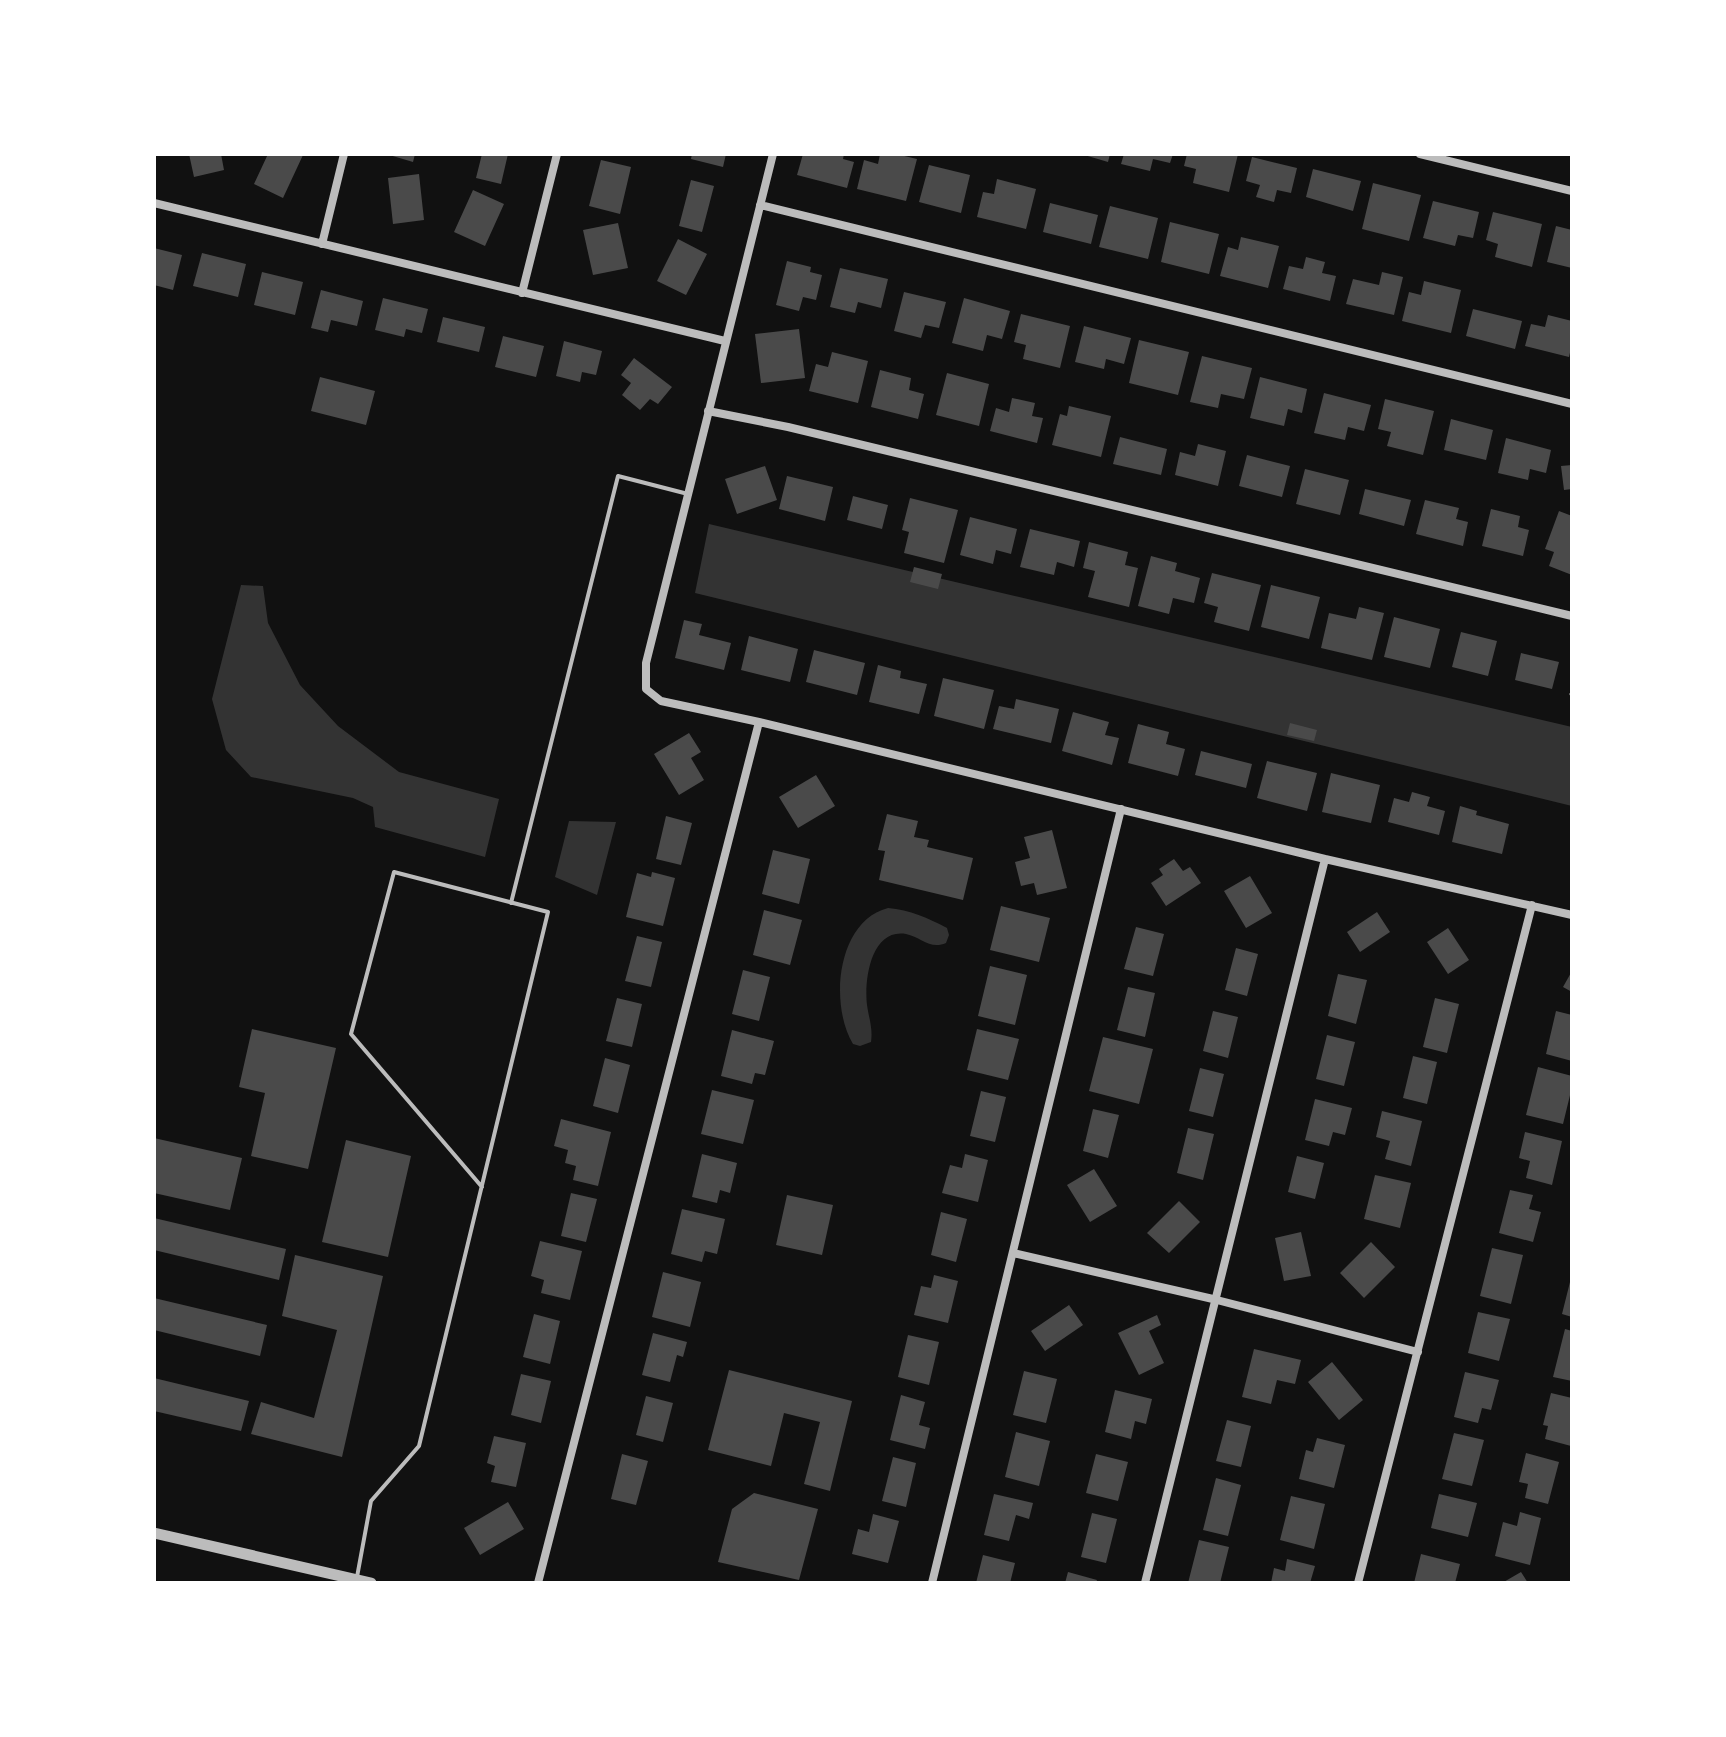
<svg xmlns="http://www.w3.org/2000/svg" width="1726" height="1737" font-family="Overpass,sans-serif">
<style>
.water{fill:#333}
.building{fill:#4a4a4a}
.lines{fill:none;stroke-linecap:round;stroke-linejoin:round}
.path{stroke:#f5f5f5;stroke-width:3}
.service{stroke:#bcbcbc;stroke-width:4}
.minor{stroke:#bcbcbc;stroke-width:8}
.tertiary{stroke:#bcbcbc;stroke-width:11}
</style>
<rect width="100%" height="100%" fill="#111"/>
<!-- water -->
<path class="water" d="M709 524 1572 727V806L695 593Z
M241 585 263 586 268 623 300 685 338 726 399 772 499 799 485 857 375 827 373 807 353 798 251 777 226 750 212 699Z
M569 821 616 822 597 895 555 877Z
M888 908C910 910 928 918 947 928L949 935 946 943C930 950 921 937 906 934 871 928 864 980 867 1005 869 1019 873 1028 871 1042L860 1046 853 1044C829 1004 837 921 888 908Z"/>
<!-- building -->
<path class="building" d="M189 154H221L224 170 194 177Z
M268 154 303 155 283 198 254 184Z
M386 154H415L413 162Z
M482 154H508L501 184 476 178Z
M692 154H726L723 167 691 159Z
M803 154H844L843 159 854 162 847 188 797 175Z
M880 154H896L917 159 906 201 857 189 864 160 878 164Z
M1081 154H1110L1108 162Z
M1124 154H1173L1170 163 1153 159 1150 171 1121 164Z
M1187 154H1238L1229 192 1193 183 1196 169 1184 166Z
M1252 157 1297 168 1291 193 1277 190 1274 202 1256 197 1260 185 1246 181Z
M601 160 631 167 620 214 589 206Z
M929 165 970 175 961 213 919 202Z
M1313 169 1361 181 1353 211 1306 197Z
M419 174 424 220 393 224 388 178Z
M997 179 1036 189 1026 229 977 217 983 192 994 194Z
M691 180 714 186 702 232 679 226Z
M1373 183 1421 195 1409 241 1362 229Z
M473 190 504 204 485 246 454 232Z
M1433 201 1479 212 1473 238 1458 235 1455 246 1423 238Z
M1050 203 1098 215 1091 244 1043 232Z
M1110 206 1158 218 1148 259 1099 247Z
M1493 212 1542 224 1532 267 1495 257 1498 244 1486 240Z
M1170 222 1219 234 1209 274 1161 262Z
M618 223 628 268 593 275 583 230Z
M1556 226 1572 230V268L1547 262Z
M1241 237 1279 246 1268 288 1220 276 1228 247 1238 250Z
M678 239 707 254 686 295 657 281Z
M154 248 182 255 173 290 154 285Z
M202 253 246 264 238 297 193 286Z
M1306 257 1325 262 1322 273 1336 276 1330 301 1283 289 1289 266 1303 269Z
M787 261 811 267 810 272 822 275 816 300 803 297 799 311 776 305Z
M840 268 888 279 881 308 858 302 855 313 830 307Z
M262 272 303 282 295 315 254 305Z
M1382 272 1403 277 1394 315 1346 304 1353 279 1379 285Z
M1424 281 1461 290 1451 333 1402 321 1409 292 1421 295Z
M321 290 363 301 357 326 331 320 328 332 311 328Z
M904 292 946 302 939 328 925 325 921 338 894 331Z
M383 298 428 309 422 333 406 329 404 337 375 330Z
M964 298 1010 311 1002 339 987 335 983 351 952 343Z
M1473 309 1522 321 1515 349 1466 336Z
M1021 314 1070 326 1060 368 1023 359 1026 345 1014 342Z
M1548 315 1572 321V344L1569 357 1525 346 1531 324 1545 327Z
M443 317 485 327 479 352 437 342Z
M1084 326 1131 338 1124 364 1106 359 1104 369 1075 362Z
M799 329 805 378 761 383 755 334Z
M503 336 544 346 536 377 495 367Z
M1139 340 1189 352 1178 395 1129 383Z
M564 341 602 351 596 375 582 372 580 382 556 376Z
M832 352 868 361 858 403 809 391 816 364 828 367Z
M1202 356 1252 368 1244 399 1221 394 1218 408 1190 402Z
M634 358 672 387 658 404 650 399 640 410 622 395 631 383 621 375Z
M880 370 911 378 909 390 924 394 918 419 871 407Z
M947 373 989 384 979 426 936 415Z
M320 377 375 391 366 425 311 411Z
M1260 377 1307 389 1302 413 1288 409 1284 426 1250 418Z
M1324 393 1371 405 1364 431 1348 427 1345 440 1314 433Z
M1012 398 1035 403 1032 416 1043 418 1037 443 990 431 996 408 1009 412Z
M1385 399 1434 411 1423 455 1387 446 1391 432 1378 429Z
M1069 406 1111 416 1101 457 1052 445 1060 414 1067 416Z
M1451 419 1493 430 1486 460 1444 450Z
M1120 437 1167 449 1161 475 1113 464Z
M1506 438 1551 450 1546 473 1530 469 1528 480 1498 473Z
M1198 444 1226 451 1218 486 1175 475 1180 452 1195 456Z
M1247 455 1290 466 1282 497 1239 486Z
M1572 465V489L1564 490 1561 466Z
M765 466 777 500 737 514 725 479Z
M1305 469 1349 480 1340 515 1296 504Z
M787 476 833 487 825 521 779 509Z
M1365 489 1411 500 1404 526 1359 514Z
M853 496 888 505 882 529 847 520Z
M910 498 958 510 944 563 904 553 909 532 902 530Z
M1425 500 1459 508 1456 519 1468 522 1463 546 1416 534Z
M1491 509 1520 516 1518 527 1529 530 1523 556 1482 546Z
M1559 511 1572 516V575L1549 566 1554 552 1545 549Z
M970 517 1017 529 1011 554 996 550 993 564 960 555Z
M1030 529 1080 541 1074 567 1057 562 1054 575 1020 567Z
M1089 542 1128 552 1125 565 1138 568 1129 607 1088 597 1095 571 1083 568Z
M1151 556 1177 563 1175 571 1200 578 1194 603 1173 598 1169 614 1138 606Z
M914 567 942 574 938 589 910 582Z
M1212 573 1261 585 1249 631 1214 622 1218 607 1204 603Z
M1271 585 1320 597 1309 639 1261 627Z
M1359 607 1384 613 1372 660 1321 648 1329 613 1356 619Z
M1394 617 1440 629 1430 668 1384 657Z
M684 620 702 624 699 635 731 643 724 670 675 658Z
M1461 632 1497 641 1488 676 1452 667Z
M749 636 798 649 790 682 741 670Z
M814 650 865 663 857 695 806 682Z
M1521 653 1559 662 1552 689 1515 680Z
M878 665 901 671 900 678 927 684 919 714 869 702Z
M943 678 994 690 984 729 934 716Z
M1016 699 1059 709 1051 743 993 729 999 706 1014 709Z
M1073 712 1109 722 1105 735 1119 738 1112 765 1062 751Z
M1290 723 1317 730 1314 741 1287 735Z
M1138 724 1169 732 1166 744 1185 749 1178 776 1128 763Z
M689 733 701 752 691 758 704 780 679 795 654 754Z
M1201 751 1252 764 1246 788 1195 775Z
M1267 761 1317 773 1307 811 1257 798Z
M1331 773 1380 785 1371 823 1322 812Z
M816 775 835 806 798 828 779 797Z
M1412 792 1430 797 1427 806 1445 811 1439 835 1388 822 1394 798 1409 802Z
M1460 806 1477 811 1476 815 1509 824 1502 854 1452 842Z
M887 814 918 821 914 837 929 840 927 847 973 858 963 900 879 880 885 851 878 850Z
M666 816 692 823 681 865 656 859Z
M1052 830 1067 888 1037 895 1034 883 1021 886 1015 862 1030 858 1024 837Z
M773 850 810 859 799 904 762 894Z
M1174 859 1183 871 1190 867 1201 883 1166 906 1151 883 1163 875 1159 869Z
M652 872 675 878 663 926 626 917 637 873 651 877Z
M1250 876 1272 913 1246 928 1224 891Z
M1001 906 1050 918 1039 962 990 950Z
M764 910 802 920 790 965 753 955Z
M1377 912 1390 932 1360 952 1347 932Z
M1136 927 1164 934 1153 976 1124 969Z
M1448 928 1469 960 1448 974 1427 942Z
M637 936 662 942 651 987 625 981Z
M1236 948 1258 954 1247 996 1225 990Z
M990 966 1027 975 1015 1025 978 1016Z
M743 970 770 977 759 1021 732 1014Z
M1572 971V992L1563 987Z
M1338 974 1367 980 1356 1024 1328 1016Z
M1128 987 1155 993 1145 1037 1117 1030Z
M617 998 642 1004 632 1047 606 1041Z
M1435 998 1459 1004 1447 1053 1423 1047Z
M1213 1011 1238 1017 1228 1058 1203 1051Z
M1556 1011 1572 1015V1061L1546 1054Z
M252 1029 336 1048 308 1169 251 1156 265 1093 239 1087Z
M977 1029 1019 1039 1008 1080 967 1070Z
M732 1030 774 1041 765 1075 755 1073 752 1084 721 1076Z
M1327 1035 1355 1042 1344 1086 1316 1079Z
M1103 1037 1153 1049 1139 1104 1089 1091Z
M1413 1056 1437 1062 1427 1104 1403 1098Z
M605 1058 630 1065 618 1113 593 1106Z
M1538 1067 1572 1076V1087L1563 1124 1526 1115Z
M1200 1068 1224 1074 1213 1117 1189 1111Z
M712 1090 754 1100 743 1144 701 1134Z
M981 1091 1006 1097 995 1142 970 1136Z
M1315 1099 1352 1108 1345 1135 1333 1132 1329 1146 1305 1140Z
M1093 1109 1119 1115 1108 1158 1083 1151Z
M1382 1111 1422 1121 1411 1166 1385 1159 1390 1141 1376 1137Z
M561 1119 611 1132 598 1186 573 1180 576 1166 565 1163 568 1150 554 1146Z
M1188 1128 1214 1134 1203 1180 1177 1173Z
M1525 1132 1562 1141 1552 1185 1526 1178 1530 1161 1519 1158Z
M154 1138 242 1158 230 1210 154 1193Z
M346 1140 411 1156 388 1257 322 1242Z
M702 1154 737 1163 730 1193 720 1190 717 1203 692 1197Z
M965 1154 988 1160 978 1202 942 1193 950 1165 962 1168Z
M1297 1156 1324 1163 1315 1199 1288 1192Z
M1094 1169 1117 1206 1090 1222 1067 1185Z
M1375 1175 1411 1183 1400 1228 1364 1219Z
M1510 1190 1533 1195 1529 1209 1541 1212 1533 1242 1499 1233Z
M571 1193 597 1199 586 1242 561 1236Z
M787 1195 833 1205 822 1255 776 1245Z
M1179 1201 1200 1222 1169 1253 1147 1233Z
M682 1209 725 1219 717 1254 705 1251 702 1262 671 1254Z
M941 1212 967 1219 956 1262 931 1255Z
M154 1218 286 1249 279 1280 154 1250Z
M1301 1232 1311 1276 1284 1281 1275 1238Z
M540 1241 582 1251 570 1300 541 1293 544 1280 531 1276Z
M1371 1242 1395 1267 1364 1298 1340 1273Z
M1492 1248 1523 1255 1511 1304 1480 1296Z
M295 1255 383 1276 342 1457 251 1434 261 1402 314 1418 337 1330 282 1316Z
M663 1272 701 1282 690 1327 652 1317Z
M934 1275 958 1281 948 1323 914 1315 921 1286 931 1288Z
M1571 1278H1572V1317L1562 1314Z
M154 1298 267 1325 260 1356 154 1330Z
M1069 1305 1083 1325 1045 1351 1031 1331Z
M1478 1312 1510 1319 1499 1361 1468 1353Z
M534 1314 560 1321 550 1364 523 1357Z
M1157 1315 1161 1325 1149 1331 1164 1363 1139 1375 1118 1333Z
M1565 1329 1572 1331V1381L1553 1377Z
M653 1333 687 1342 683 1357 677 1355 670 1382 642 1375Z
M908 1335 939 1342 929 1385 898 1377Z
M1254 1349 1301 1360 1295 1384 1277 1380 1271 1404 1242 1397Z
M1332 1362 1363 1400 1339 1420 1308 1382Z
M729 1370 852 1401 830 1491 804 1484 820 1422 784 1413 771 1466 708 1450Z
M1024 1371 1057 1379 1046 1423 1013 1415Z
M1465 1372 1499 1380 1491 1410 1482 1408 1478 1423 1454 1417Z
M521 1374 551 1381 541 1423 511 1415Z
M154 1378 249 1401 241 1431 154 1411Z
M1115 1390 1152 1399 1146 1424 1135 1421 1131 1439 1105 1432Z
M1551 1393 1572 1398 1571 1446 1545 1439 1548 1426 1543 1425Z
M901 1395 925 1402 919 1425 930 1428 925 1449 890 1440Z
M646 1396 673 1403 663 1442 636 1435Z
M1227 1420 1251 1426 1241 1467 1216 1461Z
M1016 1432 1050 1441 1039 1486 1005 1477Z
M1454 1433 1484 1440 1472 1486 1442 1479Z
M494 1436 526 1443 516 1487 491 1482 495 1466 487 1463Z
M1317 1438 1345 1445 1334 1488 1299 1479 1306 1450 1313 1452Z
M1526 1453 1559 1462 1548 1504 1525 1498 1528 1484 1519 1482Z
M622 1454 648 1461 636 1505 611 1499Z
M1096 1454 1128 1462 1118 1501 1086 1493Z
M893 1457 916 1463 906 1507 882 1501Z
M1216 1478 1241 1485 1228 1536 1203 1530Z
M754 1493 818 1509 799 1580 718 1562 732 1509Z
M994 1494 1033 1503 1029 1519 1016 1515 1009 1541 984 1535Z
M1439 1494 1477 1503 1468 1537 1431 1528Z
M1291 1496 1325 1504 1314 1549 1280 1540Z
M508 1502 524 1529 480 1555 464 1528Z
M1520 1512 1541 1518 1530 1565 1495 1556 1503 1522 1517 1526Z
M1092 1513 1117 1519 1106 1563 1081 1557Z
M873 1514 899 1521 888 1563 852 1554 858 1529 869 1532Z
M1199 1540 1229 1547 1220 1583H1188Z
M1421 1554 1460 1564 1455 1583H1414Z
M983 1555 1015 1563 1010 1583H976Z
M1287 1559 1315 1566 1310 1583H1271L1274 1568 1285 1571Z
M1068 1572 1097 1580 1096 1583H1065Z
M1521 1572 1528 1583H1502Z"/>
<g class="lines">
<!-- path -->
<path class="path" d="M1571 694H1572"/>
<!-- service -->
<path class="service" d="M511 903 618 476 688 494
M357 1577 371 1501 419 1446 548 912 394 872 351 1034 482 1187"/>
<!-- minor -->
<path class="minor" d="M773 154 646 663V689L661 701 759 722 1325 859 1572 915
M1420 154 1572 191
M154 203 725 341
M760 205 1572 404
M322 244 344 154
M522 293 557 154
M708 411 788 427 1572 616
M1013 1253 1213 1299 1418 1352
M538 1583 759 722
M932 1583 1121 809
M1145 1583 1325 859
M1358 1583 1532 905"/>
<!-- tertiary -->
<path class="tertiary" d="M154 1533 371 1583"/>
</g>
<!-- border -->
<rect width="1726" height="1737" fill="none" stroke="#ffffff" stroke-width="312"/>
</svg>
